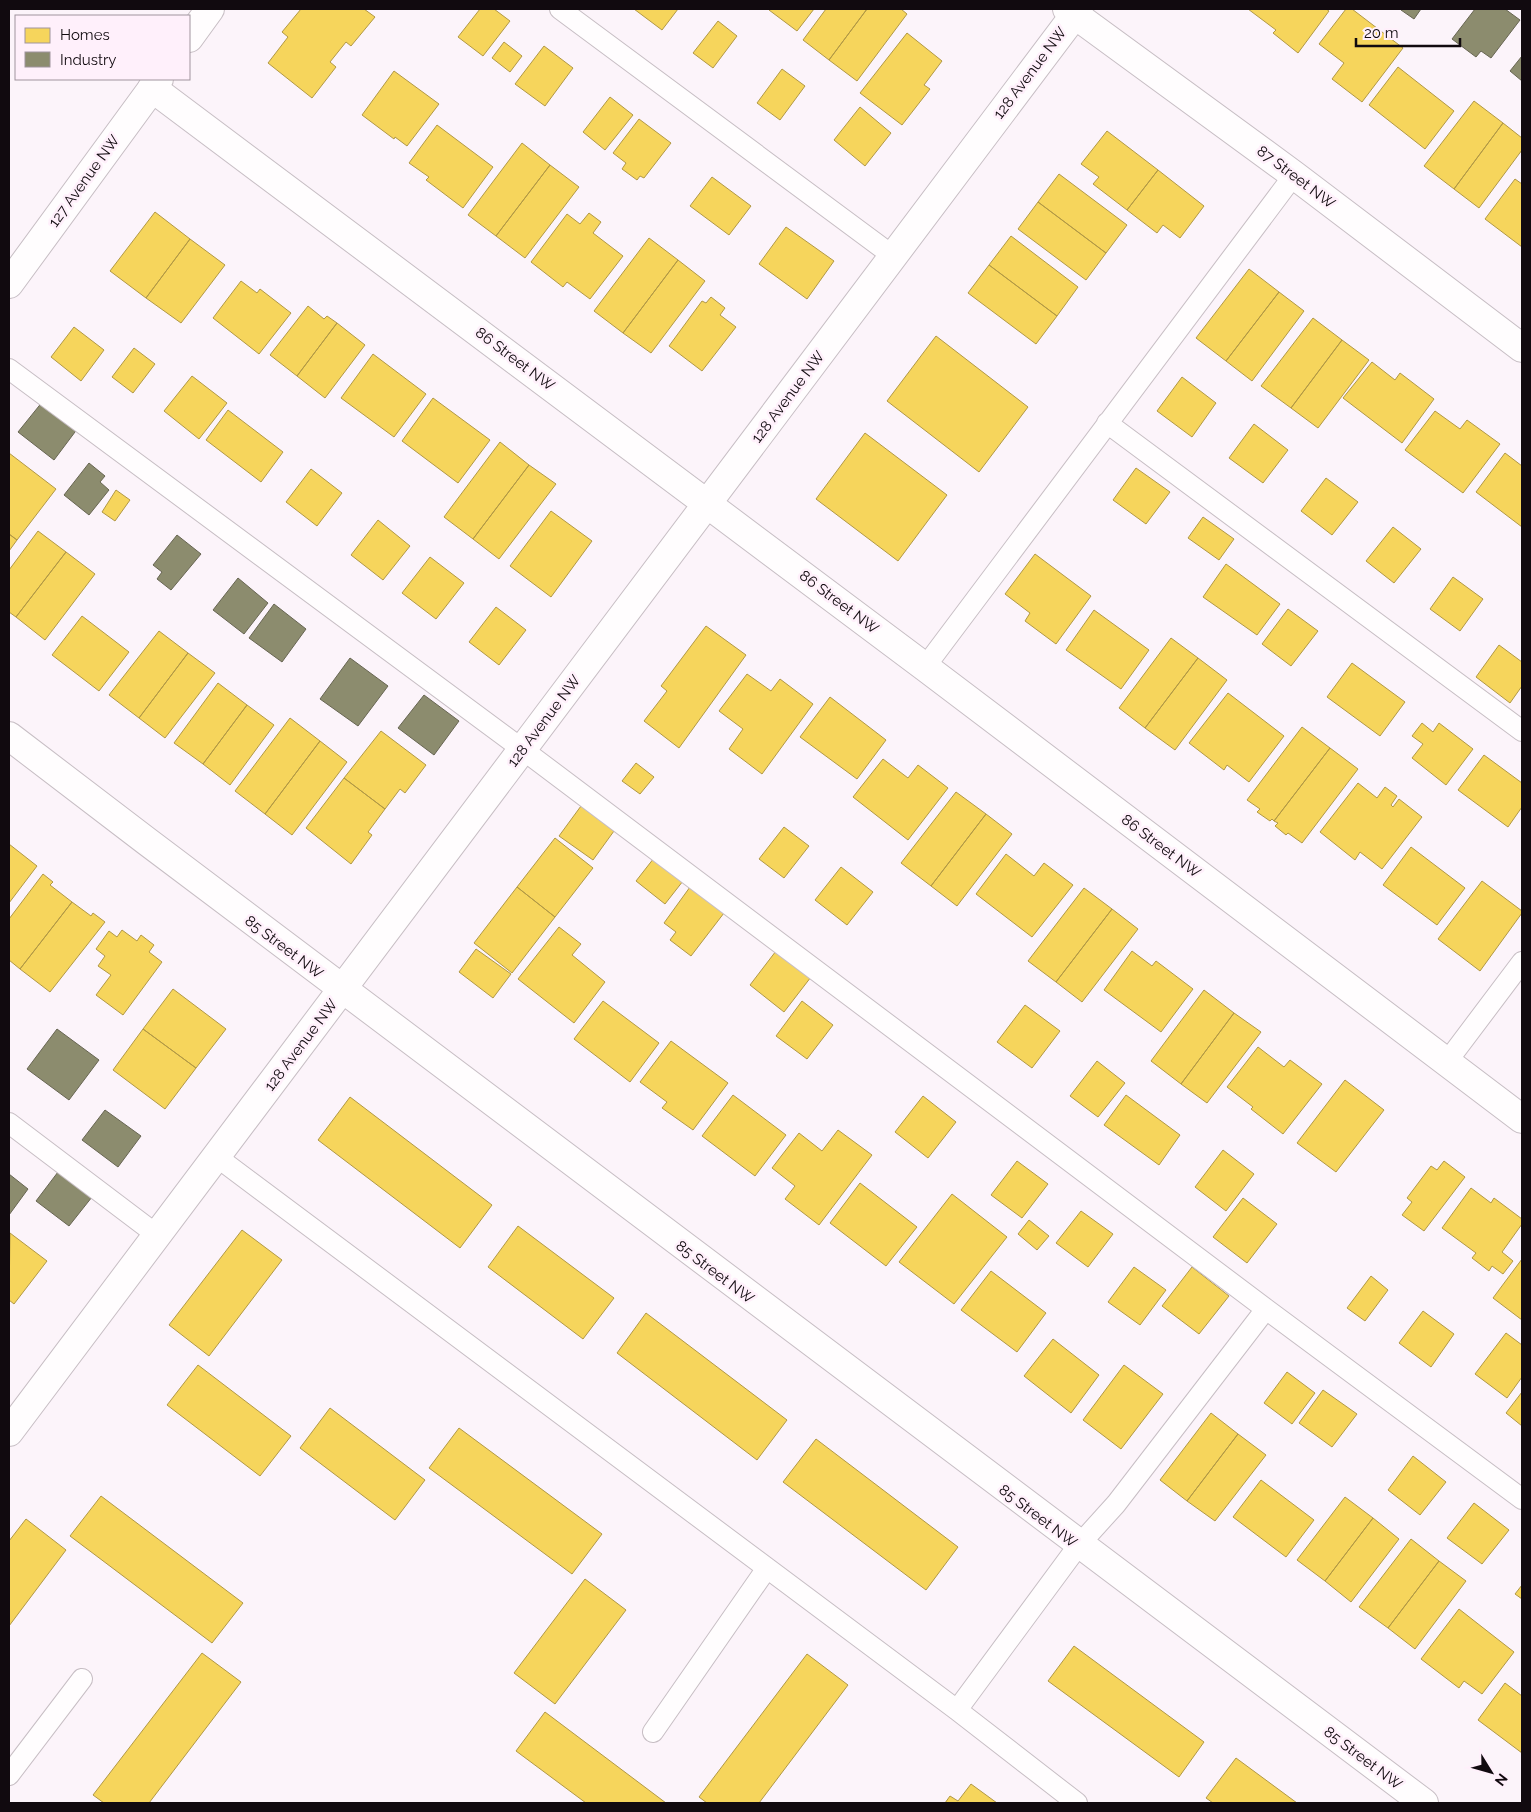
<svg xmlns="http://www.w3.org/2000/svg" width="1531" height="1812" font-family="Raleway,sans-serif">
<style>
.homes{fill:#f6d55c;stroke:#b19845}
.industry{fill:#8c8c6e;stroke:#676552}
.lines{fill:none;stroke-linecap:round;stroke-linejoin:round}
.service-casing{stroke:#c7bec4;stroke-width:22}
.minor-casing{stroke:#c7bec4;stroke-width:30}
.secondary-casing{stroke:#c7bec4;stroke-width:30}
.service{stroke:#fffdfe;stroke-width:20}
.minor{stroke:#fffdfe;stroke-width:28}
.secondary{stroke:#fffdfe;stroke-width:28}
.labels{text-anchor:middle;stroke-width:5;stroke-linejoin:round;paint-order:stroke}
.street-label{font-size:15px;fill:#110a0f;stroke:#fff0fb}
</style>
<rect width="100%" height="100%" fill="#fcf4fa"/>
<!-- homes -->
<path class="homes" d="M301 9H364L375 17 351 46 346 42 330 62 336 67 312 98 268 63 288 37 282 32Z
M480 9H494L510 21 483 56 458 37Z
M634 9H678L662 30Z
M771 9H814L797 31 769 10Z
M826 9H867L829 60 803 40Z
M867 9H901L907 14 857 81 829 60Z
M1248 9H1326L1329 11 1298 53 1273 33 1276 30Z
M1346 9H1352L1403 48 1362 102 1332 79 1344 63 1319 44Z
M718 21 737 36 713 68 693 53Z
M907 33 942 61 924 85 930 89 902 125 860 93Z
M504 42 522 56 510 72 492 58Z
M544 46 573 68 545 106 515 84Z
M1398 67 1454 111 1425 149 1369 105Z
M782 69 805 86 780 120 757 103Z
M394 71 439 104 407 146 395 137 394 139 362 115Z
M610 97 633 115 605 150 583 132Z
M1474 101 1503 123 1454 189 1424 166Z
M860 107 891 133 865 166 834 140Z
M639 119 671 143 644 178 640 176 637 180 622 169 626 163 613 153Z
M1503 123 1522 138V150L1479 208 1454 189Z
M437 125 493 167 463 208 426 180 429 177 409 163Z
M1107 131 1158 170 1127 210 1093 184 1099 177 1081 164Z
M522 143 550 165 496 236 468 215Z
M550 165 579 187 525 258 496 236Z
M1158 170 1204 206 1180 238 1163 225 1157 233 1127 210Z
M1059 174 1127 225 1106 253 1038 202Z
M712 177 751 206 729 235 690 206Z
M1515 179 1522 184V247L1485 219Z
M1038 202 1106 253 1086 280 1018 229Z
M155 212 190 239 146 298 110 271Z
M589 213 601 222 593 233 623 256 590 299 567 282 563 287 531 262 567 214 580 224Z
M786 227 834 261 807 299 759 264Z
M1011 236 1078 287 1057 316 989 265Z
M649 238 678 260 623 333 594 311Z
M190 239 225 265 181 323 146 298Z
M678 260 705 281 651 353 623 333Z
M989 265 1057 316 1036 344 968 293Z
M1249 269 1279 292 1226 361 1196 338Z
M241 281 257 293 260 289 291 313 259 354 213 318Z
M1279 292 1304 311 1252 381 1226 361Z
M711 297 725 308 720 315 736 327 702 371 669 346 702 301 706 303Z
M308 306 324 319 327 316 337 323 297 376 270 355Z
M1313 318 1342 340 1291 408 1261 386Z
M337 323 365 345 325 398 297 376Z
M74 327 104 350 81 381 51 357Z
M936 336 1028 407 979 472 887 401Z
M1342 340 1369 360 1318 428 1291 408Z
M134 348 155 364 133 393 112 377Z
M373 354 426 394 394 437 341 398Z
M1372 362 1395 380 1400 373 1434 399 1402 443 1343 398Z
M192 376 227 403 199 439 164 411Z
M1182 377 1216 403 1192 437 1157 411Z
M433 398 490 440 458 483 402 441Z
M228 410 283 452 261 482 206 440Z
M1435 411 1460 429 1467 420 1500 444 1463 493 1405 450Z
M1254 424 1288 450 1263 483 1229 458Z
M865 433 947 495 898 561 816 499Z
M500 442 529 465 473 539 444 517Z
M9 453 56 489 17 540 9 534Z
M1505 453 1522 466V527L1476 492Z
M529 465 556 484 499 559 473 539Z
M1136 468 1170 492 1146 524 1113 500Z
M311 469 342 493 317 526 286 502Z
M1326 478 1358 502 1332 535 1301 511Z
M116 490 130 500 115 521 102 512Z
M551 511 592 541 551 597 510 566Z
M1203 517 1234 539 1219 560 1188 538Z
M378 520 410 546 383 580 351 555Z
M1393 527 1421 549 1394 583 1366 561Z
M38 531 66 552 16 617 9 612V570Z
M9 534 17 540 9 551Z
M66 552 95 574 45 640 16 617Z
M1035 554 1091 596 1056 644 1025 621 1030 613 1005 594Z
M430 557 464 583 436 619 402 593Z
M1226 564 1280 604 1257 635 1203 597Z
M1453 577 1483 599 1460 631 1430 609Z
M496 607 526 630 499 665 469 642Z
M1288 609 1318 631 1291 666 1262 644Z
M1094 610 1149 650 1121 689 1066 650Z
M82 616 129 652 99 691 52 655Z
M706 626 746 655 679 748 644 721 667 691 661 686Z
M159 631 188 653 139 718 109 695Z
M1171 638 1198 658 1145 728 1119 708Z
M1499 645 1522 662V686L1510 703 1476 677Z
M188 653 215 673 165 738 139 718Z
M1198 658 1227 680 1175 750 1145 728Z
M1352 663 1405 702 1380 736 1327 697Z
M747 674 771 691 780 679 813 704 762 774 729 749 743 729 719 711Z
M218 683 247 705 203 764 174 743Z
M1228 693 1284 736 1249 782 1227 765 1224 770 1189 743Z
M830 697 886 740 857 779 800 737Z
M247 705 274 725 230 785 203 764Z
M290 718 320 741 265 814 235 791Z
M1422 723 1433 732 1439 723 1473 749 1446 785 1412 758 1423 744 1412 736Z
M1302 727 1330 748 1274 821 1272 819 1270 821 1257 812 1260 809 1247 800Z
M381 731 426 765 405 793 400 789 385 809 344 778Z
M320 741 347 762 292 835 265 814Z
M1330 748 1358 769 1302 843 1288 833 1286 835 1275 826 1278 823 1274 821Z
M1484 755 1522 783V807L1508 827 1458 790Z
M883 759 908 778 918 765 948 788 908 840 853 797Z
M636 763 654 777 640 794 622 781Z
M344 778 385 809 368 832 372 835 351 864 306 828Z
M1358 783 1377 798 1385 787 1397 796 1391 805 1393 807 1399 799 1422 817 1382 869 1360 852 1355 860 1320 832Z
M956 792 986 814 931 886 901 863Z
M581 806 614 831 593 860 559 836Z
M986 814 1012 834 957 906 931 886Z
M784 827 809 846 784 878 759 859Z
M555 838 593 868 555 917 517 887Z
M9 844 37 866 9 903Z
M1411 847 1465 888 1437 925 1383 885Z
M1006 854 1034 876 1044 863 1073 885 1032 937 976 894Z
M654 858 683 881 665 904 636 881Z
M841 867 873 892 847 925 815 900Z
M43 874 53 882 50 885 72 902 20 969 9 960V919Z
M1482 881 1522 911V913L1480 971 1438 939Z
M517 887 555 917 512 973 474 943Z
M690 887 724 913 691 956 670 940 676 932 664 923Z
M1084 888 1112 909 1056 982 1028 961Z
M72 902 91 916 93 913 105 922 50 992 20 969Z
M1112 909 1138 929 1082 1002 1056 982Z
M559 927 581 944 572 955 605 982 574 1023 518 979Z
M122 930 137 941 141 935 154 945 149 952 162 962 123 1015 96 995 111 975 98 966 105 956 96 949 109 931 117 937Z
M476 949 511 974 493 998 459 972Z
M776 951 811 977 784 1012 750 985Z
M1132 951 1152 966 1156 961 1193 989 1161 1032 1104 990Z
M173 989 226 1029 196 1068 143 1029Z
M1204 990 1234 1013 1181 1084 1151 1061Z
M603 1001 659 1043 630 1082 574 1039Z
M802 1001 833 1025 807 1059 776 1036Z
M1025 1005 1060 1031 1032 1068 997 1042Z
M1234 1013 1261 1032 1207 1103 1181 1084Z
M143 1029 196 1068 165 1109 113 1070Z
M671 1041 728 1083 693 1130 662 1108 667 1102 640 1082Z
M1258 1047 1284 1067 1290 1060 1322 1084 1283 1134 1251 1109 1253 1107 1227 1087Z
M1097 1061 1125 1083 1098 1117 1070 1096Z
M1345 1080 1384 1110 1336 1172 1297 1143Z
M733 1095 786 1135 755 1176 702 1136Z
M1126 1095 1180 1135 1159 1165 1104 1125Z
M923 1096 956 1122 928 1158 895 1132Z
M350 1097 492 1205 460 1248 318 1140Z
M838 1130 872 1155 819 1225 785 1199 795 1186 772 1168 799 1133 822 1151Z
M1223 1150 1254 1174 1226 1211 1195 1187Z
M1017 1161 1048 1184 1022 1218 991 1195Z
M1444 1161 1465 1177 1424 1231 1402 1215 1412 1202 1407 1198 1431 1166 1437 1170Z
M860 1183 917 1227 886 1266 830 1223Z
M1471 1188 1491 1203 1494 1198 1522 1219V1224L1502 1252 1513 1261 1503 1274 1492 1266 1489 1271 1472 1258 1476 1253 1442 1228Z
M952 1194 1007 1237 954 1304 899 1262Z
M1243 1198 1277 1224 1247 1263 1213 1237Z
M1081 1211 1113 1234 1088 1267 1056 1243Z
M1029 1220 1049 1236 1037 1250 1018 1234Z
M518 1226 614 1298 583 1339 488 1267Z
M242 1230 282 1260 209 1356 169 1325Z
M10 1233 47 1261 14 1304 9 1300Z
M1522 1259V1320L1493 1298Z
M1134 1267 1166 1290 1140 1325 1108 1302Z
M1192 1267 1229 1296 1199 1334 1162 1306Z
M991 1271 1046 1313 1017 1352 961 1310Z
M1371 1276 1388 1290 1365 1321 1347 1308Z
M1423 1311 1454 1334 1431 1367 1399 1343Z
M646 1313 787 1420 757 1460 617 1353Z
M1506 1333 1522 1345V1377L1507 1398 1475 1374Z
M1053 1339 1099 1375 1071 1413 1024 1376Z
M198 1365 291 1436 260 1476 167 1405Z
M1124 1365 1163 1394 1121 1449 1083 1420Z
M1287 1372 1315 1393 1292 1424 1264 1403Z
M1323 1390 1357 1414 1332 1447 1299 1423Z
M1522 1392V1426L1506 1413Z
M330 1408 425 1480 395 1520 300 1448Z
M1211 1413 1238 1434 1187 1501 1160 1480Z
M459 1428 602 1534 572 1574 429 1468Z
M1238 1434 1266 1455 1215 1521 1187 1501Z
M816 1439 958 1547 926 1590 783 1482Z
M1413 1456 1446 1482 1420 1515 1388 1490Z
M1261 1480 1314 1520 1286 1557 1233 1517Z
M101 1496 243 1603 212 1643 70 1536Z
M1345 1497 1373 1518 1325 1581 1297 1560Z
M1474 1503 1509 1530 1482 1564 1447 1538Z
M1373 1518 1399 1539 1351 1602 1325 1581Z
M26 1519 66 1550 9 1626V1541Z
M1411 1539 1439 1561 1388 1628 1359 1607Z
M1439 1561 1466 1581 1415 1649 1388 1628Z
M585 1579 626 1610 555 1704 514 1673Z
M1522 1585V1599L1515 1594Z
M1459 1609 1514 1652 1482 1694 1464 1681 1459 1688 1421 1659Z
M1074 1646 1204 1742 1179 1777 1048 1681Z
M202 1653 241 1682 149 1803H104L93 1795Z
M807 1654 848 1685 759 1803H707L699 1797Z
M1505 1683 1522 1696V1753L1478 1720Z
M545 1712 666 1803H586L516 1751Z
M1236 1758 1297 1803H1213L1206 1798Z
M971 1784 997 1803H945L950 1796 958 1801Z"/>
<!-- industry -->
<path class="industry" d="M1402 9H1421L1414 19 1401 10Z
M1475 9H1505L1520 20 1491 58 1481 51 1476 57 1452 39Z
M1522 56V81L1510 71Z
M43 401 78 428 54 460 18 432Z
M89 463 105 476 100 482 109 490 89 515 64 495Z
M177 535 201 554 171 590 157 579 162 572 153 565Z
M238 578 268 603 244 634 213 610Z
M274 604 306 629 282 662 249 638Z
M350 658 388 686 358 726 320 699Z
M424 695 459 721 434 755 398 728Z
M57 1029 99 1060 69 1100 27 1069Z
M105 1110 141 1136 118 1167 82 1140Z
M58 1172 92 1197 69 1226 36 1201Z
M9 1174 28 1189 9 1215Z"/>
<g class="lines">
<!-- service casing -->
<g class="service-casing">
<path id="service" d="M560 9 893 256
M9 369 522 749 1266 1309 1522 1499
M1107 423 1522 731
M925 667 1294 175
M1446 1063 1522 962
M9 1123 157 1235
M217 1157 957 1710 1077 1803
M957 1710 1078 1546 1116 1504 1266 1309
M653 1732 767 1568
M9 1775 82 1679"/>
</g>
<!-- minor casing -->
<g class="minor-casing">
<path id="minor" d="M1067 9 1294 175 1522 348
M152 88 925 667 1522 1119
M9 736C478 1095 950 1450 1424 1803
M9 1432 1079 9"/>
</g>
<!-- secondary casing -->
<g class="secondary-casing">
<path id="secondary" d="M189 38 210 9
M9 284 159 79"/>
</g>
<!-- service -->
<use href="#service" class="service"/>
<!-- minor -->
<use href="#minor" class="minor"/>
<!-- secondary -->
<use href="#secondary" class="secondary"/>
</g>
<g class="labels">
<!-- street labels -->
<g class="street-label">
<text transform="translate(1030 73) rotate(-53)" y="5">128 Avenue NW</text>
<text transform="translate(1296 177) rotate(37)" y="5">87 Street NW</text>
<text transform="translate(84 181) rotate(-54)" y="5">127 Avenue NW</text>
<text transform="translate(515 359) rotate(37)" y="5">86 Street NW</text>
<text transform="translate(788 397) rotate(-53)" y="5">128 Avenue NW</text>
<text transform="translate(839 602) rotate(37)" y="5">86 Street NW</text>
<text transform="translate(544 721) rotate(-53)" y="5">128 Avenue NW</text>
<text transform="translate(1161 846) rotate(37)" y="5">86 Street NW</text>
<text transform="translate(284 947) rotate(37)" y="5">85 Street NW</text>
<text transform="translate(301 1045) rotate(-53)" y="5">128 Avenue NW</text>
<text transform="translate(715 1272) rotate(37)" y="5">85 Street NW</text>
<text transform="translate(1038 1516) rotate(37)" y="5">85 Street NW</text>
<text transform="translate(1363 1758) rotate(37)" y="5">85 Street NW</text>
</g>
</g>
<!-- border -->
<rect width="1531" height="1812" fill="none" stroke="#110a0f" stroke-width="20"/>
<!-- legend -->
<rect x="15" y="15" width="175" height="65" fill="#fff0fb" stroke="#a0949d"/>
<rect x="25" y="28" width="25" height="15" fill="#f6d55c" stroke="#a0949d"/>
<text x="60" y="40" font-size="15" fill="#110a0f">Homes</text>
<rect x="25" y="52" width="25" height="15" fill="#8c8c6e" stroke="#a0949d"/>
<text x="60" y="65" font-size="15" fill="#110a0f">Industry</text>
<!-- north arrow -->
<g transform="translate(1491 1772) rotate(127)" stroke="#fff0fb" stroke-width="4" paint-order="stroke">
<path d="M0-4L9 19L0 12L-9 19Z" fill="#110a0f"/>
<text y="-8" font-size="14" font-weight="bold" text-anchor="middle" fill="#110a0f">N</text>
</g>
<!-- scale -->
<path d="M1356 38v8h104v-8" fill="none" stroke="#110a0f" stroke-width="2.5"/>
<text x="1364" y="38" font-size="15" fill="#110a0f" stroke="#fff0fb" stroke-width="4" paint-order="stroke">20 m</text>
</svg>
